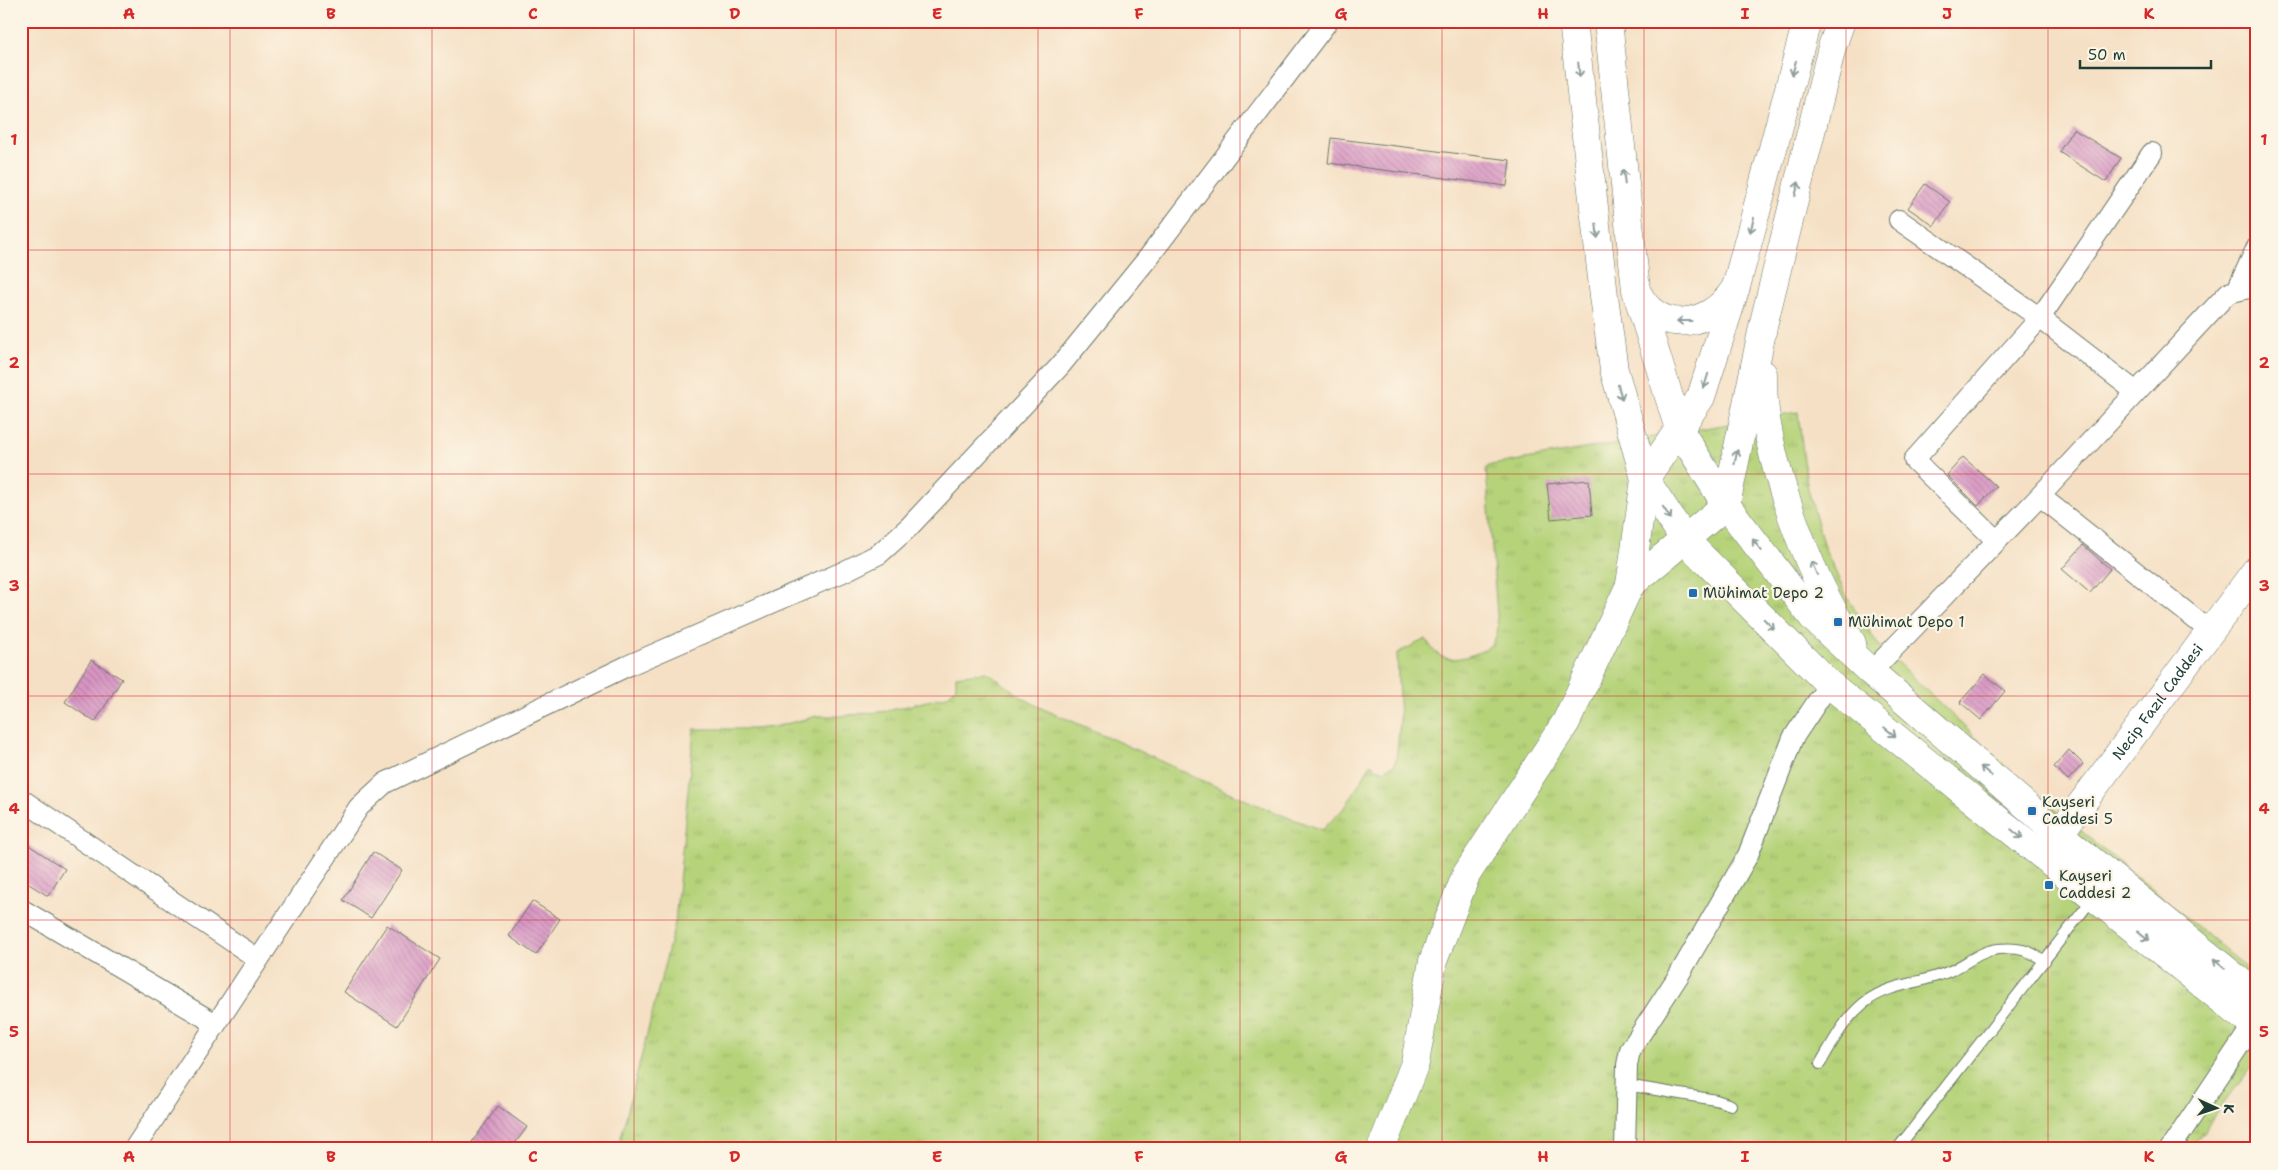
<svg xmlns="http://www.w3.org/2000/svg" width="2278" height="1170" font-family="'Shantell Sans',sans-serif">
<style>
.grass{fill:url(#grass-tufts);stroke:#6a8857}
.building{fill:url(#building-back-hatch)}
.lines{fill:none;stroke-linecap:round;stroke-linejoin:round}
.lane-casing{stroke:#6a7667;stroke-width:12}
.street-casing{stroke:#6a7667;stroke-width:22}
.secondary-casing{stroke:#6a7667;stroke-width:29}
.lane{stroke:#fff;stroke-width:10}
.street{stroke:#fff;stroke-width:20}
.secondary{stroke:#fff;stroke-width:28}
.oneway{stroke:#8f9e9a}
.grid{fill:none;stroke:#d62828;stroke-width:1;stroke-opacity:0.55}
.poi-dot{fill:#1f6fb2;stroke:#fcf5e5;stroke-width:2}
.labels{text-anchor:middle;stroke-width:4.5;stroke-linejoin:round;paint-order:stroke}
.poi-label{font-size:15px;fill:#1f3d34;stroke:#fcf5e5;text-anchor:start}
.street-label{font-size:15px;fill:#1f3d34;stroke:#fcf5e5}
.neatline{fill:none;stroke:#d62828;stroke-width:2}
.grid-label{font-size:16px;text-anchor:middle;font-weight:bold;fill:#d62828}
</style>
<defs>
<pattern id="grass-tufts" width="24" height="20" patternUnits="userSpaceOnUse" patternTransform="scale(1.25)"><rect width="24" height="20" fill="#b6d37a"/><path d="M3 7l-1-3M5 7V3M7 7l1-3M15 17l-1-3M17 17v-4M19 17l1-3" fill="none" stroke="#9cb66a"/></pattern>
<pattern id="building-back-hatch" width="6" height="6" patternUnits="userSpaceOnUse" patternTransform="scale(1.25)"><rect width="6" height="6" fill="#d996c4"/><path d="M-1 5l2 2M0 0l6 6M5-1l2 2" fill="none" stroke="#af7ca0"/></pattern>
</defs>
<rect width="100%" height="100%" fill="#fcf5e5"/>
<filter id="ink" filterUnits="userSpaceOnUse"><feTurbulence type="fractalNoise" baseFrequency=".02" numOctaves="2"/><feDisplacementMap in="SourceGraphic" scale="10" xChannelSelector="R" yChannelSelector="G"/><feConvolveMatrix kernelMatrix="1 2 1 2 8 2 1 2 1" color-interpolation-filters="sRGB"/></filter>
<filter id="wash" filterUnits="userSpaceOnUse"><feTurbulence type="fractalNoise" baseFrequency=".0096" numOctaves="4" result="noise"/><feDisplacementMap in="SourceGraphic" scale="20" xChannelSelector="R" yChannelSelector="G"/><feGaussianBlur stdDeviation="1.12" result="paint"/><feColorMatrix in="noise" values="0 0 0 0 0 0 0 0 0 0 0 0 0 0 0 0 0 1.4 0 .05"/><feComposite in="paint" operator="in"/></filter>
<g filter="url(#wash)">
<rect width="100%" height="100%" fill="#f5e0c5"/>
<!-- grass -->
<path class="grass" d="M1798 412 1807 485 1824 547 1847 597 1877 643 2022 782 2257 976V1060L2189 1149H618L675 923 694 729H753L774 727 817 716H841L887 711 947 696 956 687V676L987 672 1023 698 1043 709C1137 747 1226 796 1322 830L1346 806 1371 764 1375 768 1384 770 1394 765 1396 760 1400 722 1397 653 1426 639C1438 661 1450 662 1472 655 1487 650 1496 644 1498 628L1486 468 1491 465Z"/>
<g id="blocks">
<!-- building -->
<path class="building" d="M2073 129 2121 158 2106 182 2059 152Z
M1331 138 1510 160 1507 186 1328 163Z
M1925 184 1950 202 1934 226 1908 208Z
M1963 457 1996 486 1978 506 1947 475Z
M1589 480 1592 515 1551 519 1547 484Z
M2083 545 2110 569 2090 593 2062 569Z
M91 660 122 679 95 722 65 702Z
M1985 674 2005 691 1981 720 1960 702Z
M2069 750 2083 764 2068 780 2054 767Z
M21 840 65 869 48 896 21 879Z
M373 852 402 870 371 918 343 900Z
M532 901 560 919 536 955 509 936Z
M387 925 440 959 397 1026 344 992Z
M498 1106 527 1127 511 1149H467Z"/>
</g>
</g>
<g filter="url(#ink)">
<use href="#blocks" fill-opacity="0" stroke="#6a7667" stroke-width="1"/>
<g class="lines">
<!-- lane casing -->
<g class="lane-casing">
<path id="lane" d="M1820 1064C1833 1042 1844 1019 1864 1003 1889 983 1922 984 1950 971 1966 964 1980 951 1998 949 2019 947 2028 950 2045 961
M1626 1085 1716 1100 1731 1105
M1897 1149 2094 897"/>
</g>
<!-- street casing -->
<g class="street-casing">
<path id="street" d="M1899 220 2040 318 2136 392
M2237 290 2257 247
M2040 496 2210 631
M1996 540 1914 460 2040 318 2152 153
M1871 672 2040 496 2228 293 2257 286
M21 799 258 959
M21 909 216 1024
M134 1149 359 807 385 783 627 666 843 572 879 554 909 527 1060 366 1148 258 1328 21
M1625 1149 1627 1065 1630 1050 1679 975 1748 855 1793 738 1829 684
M2170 1149 2253 1025"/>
</g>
<!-- secondary casing -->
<g class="secondary-casing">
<g id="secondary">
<path d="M1608 21 1636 290 1679 429 1726 505 1630 585"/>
<path d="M1807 21 1736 287 1701 397 1645 479 1685 540 1829 684 2257 1028"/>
<path d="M1841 21 1832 47 1764 322 1726 505 1814 619 1871 672 2059 834 2257 995"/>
<path d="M1638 294C1660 336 1711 326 1734 290"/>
<path d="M1763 374C1761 453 1810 578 1852 643"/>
<path id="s1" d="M2059 834 2257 569"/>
<path d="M1381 1149 1415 1063 1433 961 1466 875 1566 722 1630 585 1645 479 1614 370 1604 296 1573 21"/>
</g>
</g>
<!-- lane -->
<use href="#lane" class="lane"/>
<!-- street -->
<use href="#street" class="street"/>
<!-- secondary -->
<use href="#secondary" class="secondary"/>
</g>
<!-- one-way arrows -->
<defs><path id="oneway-shaft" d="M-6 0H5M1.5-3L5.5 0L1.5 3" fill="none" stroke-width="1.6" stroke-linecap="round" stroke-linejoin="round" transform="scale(1.25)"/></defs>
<g class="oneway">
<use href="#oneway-shaft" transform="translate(1794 68) rotate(105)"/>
<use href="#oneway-shaft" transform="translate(1579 70) rotate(84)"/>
<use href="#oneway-shaft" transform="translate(1624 177) rotate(-96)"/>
<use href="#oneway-shaft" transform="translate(1797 189) rotate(-76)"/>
<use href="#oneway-shaft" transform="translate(1752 225) rotate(105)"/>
<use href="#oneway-shaft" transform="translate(1597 231) rotate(84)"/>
<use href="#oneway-shaft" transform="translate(1684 321) rotate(180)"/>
<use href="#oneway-shaft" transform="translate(1706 381) rotate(107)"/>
<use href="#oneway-shaft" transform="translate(1620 392) rotate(74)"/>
<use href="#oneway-shaft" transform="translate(1736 457) rotate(-78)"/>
<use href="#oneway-shaft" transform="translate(1667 513) rotate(57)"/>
<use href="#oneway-shaft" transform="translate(1757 545) rotate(-128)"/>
<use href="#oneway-shaft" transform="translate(1814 568) rotate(-114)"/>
<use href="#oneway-shaft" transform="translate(1769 624) rotate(45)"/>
<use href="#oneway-shaft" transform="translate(1890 732) rotate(39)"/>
<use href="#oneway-shaft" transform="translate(1986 771) rotate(-139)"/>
<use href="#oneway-shaft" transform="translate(2017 834) rotate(39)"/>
<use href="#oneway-shaft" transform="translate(2143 936) rotate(39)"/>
<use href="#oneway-shaft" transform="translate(2219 964) rotate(-141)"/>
</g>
</g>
<!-- grid -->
<path class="grid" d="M230 21V1149M432 21V1149M634 21V1149M836 21V1149M1038 21V1149M1240 21V1149M1442 21V1149M1644 21V1149M1846 21V1149M2048 21V1149M21 250H2257M21 474H2257M21 696H2257M21 920H2257"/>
<!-- markers -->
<g class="poi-dot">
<rect x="1688" y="588" width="10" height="10" rx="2.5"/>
<rect x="1833" y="617" width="10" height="10" rx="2.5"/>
<rect x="2027" y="806" width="10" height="10" rx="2.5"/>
<rect x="2044" y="880" width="10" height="10" rx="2.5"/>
</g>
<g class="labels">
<!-- poi labels -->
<g class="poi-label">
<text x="1703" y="598">Mühimat Depo 2</text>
<text x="1848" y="627">Mühimat Depo 1</text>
<text x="2042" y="807">Kayseri<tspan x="2042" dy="17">Caddesi 5</tspan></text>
<text x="2059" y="881">Kayseri<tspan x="2059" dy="17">Caddesi 2</tspan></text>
</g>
<!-- street labels -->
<g class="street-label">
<text dy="5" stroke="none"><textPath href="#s1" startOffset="165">Necip Fazıl Caddesi</textPath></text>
</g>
</g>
<!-- margin -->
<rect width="2278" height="1170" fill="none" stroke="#fcf5e5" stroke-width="55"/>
<!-- north arrow -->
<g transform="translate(2216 1108) rotate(93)" stroke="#fcf5e5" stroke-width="4" paint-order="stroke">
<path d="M0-4L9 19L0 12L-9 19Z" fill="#1f3d34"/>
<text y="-8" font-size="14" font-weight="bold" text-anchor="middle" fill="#1f3d34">K</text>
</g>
<!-- scale -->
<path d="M2080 60v8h131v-8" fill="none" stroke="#1f3d34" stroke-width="2.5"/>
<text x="2088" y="60" font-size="15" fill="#1f3d34" stroke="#fcf5e5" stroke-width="4" paint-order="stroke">50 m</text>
<rect x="28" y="28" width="2222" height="1114" class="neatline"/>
<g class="grid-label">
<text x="129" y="19">A</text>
<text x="331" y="19">B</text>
<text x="533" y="19">C</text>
<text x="735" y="19">D</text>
<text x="937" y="19">E</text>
<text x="1139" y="19">F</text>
<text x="1341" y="19">G</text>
<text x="1543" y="19">H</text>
<text x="1745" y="19">I</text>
<text x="1947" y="19">J</text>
<text x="2149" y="19">K</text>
<text x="14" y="145">1</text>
<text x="2264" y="145">1</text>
<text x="14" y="368">2</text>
<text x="2264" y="368">2</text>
<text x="14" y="591">3</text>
<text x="2264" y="591">3</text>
<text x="14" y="814">4</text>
<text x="2264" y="814">4</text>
<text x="14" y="1037">5</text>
<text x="2264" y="1037">5</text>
<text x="129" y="1162">A</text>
<text x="331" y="1162">B</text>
<text x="533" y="1162">C</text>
<text x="735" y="1162">D</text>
<text x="937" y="1162">E</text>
<text x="1139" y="1162">F</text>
<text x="1341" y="1162">G</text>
<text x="1543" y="1162">H</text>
<text x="1745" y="1162">I</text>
<text x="1947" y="1162">J</text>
<text x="2149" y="1162">K</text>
</g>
</svg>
